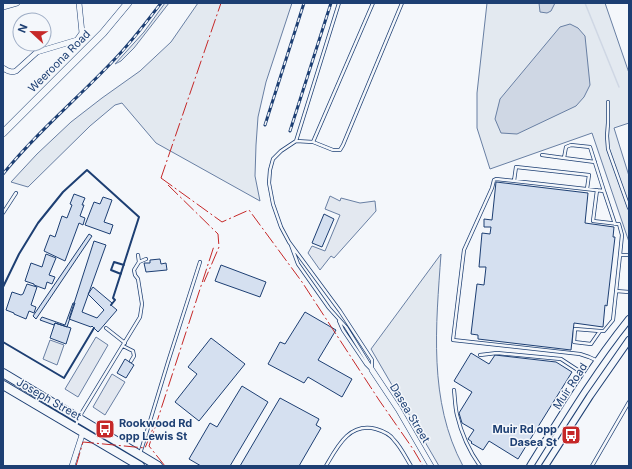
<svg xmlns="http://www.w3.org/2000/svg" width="632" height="469" font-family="Inter,sans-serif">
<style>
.green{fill:#e3e9f0;stroke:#687fa3}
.parking{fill:#e3e8f0;stroke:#687fa3}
.water{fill:#cfd7e4;stroke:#687fa3}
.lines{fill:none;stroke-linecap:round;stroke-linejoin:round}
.stream{stroke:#cfd7e4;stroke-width:1.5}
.building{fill:#d5e0f0;stroke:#1d3f73}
.service-casing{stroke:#1d3f73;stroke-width:4}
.minor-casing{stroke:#1d3f73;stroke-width:6}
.tertiary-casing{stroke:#1d3f73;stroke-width:8}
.secondary-casing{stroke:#1d3f73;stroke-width:8}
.trunk-casing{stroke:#1d3f73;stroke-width:10}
.service{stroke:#f4f7fb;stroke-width:2.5}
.minor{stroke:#f4f7fb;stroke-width:5}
.tertiary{stroke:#f4f7fb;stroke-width:6}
.secondary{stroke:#f4f7fb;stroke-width:7}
.trunk{stroke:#f4f7fb;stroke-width:8}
.rail-casing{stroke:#1d3f73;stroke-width:3}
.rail{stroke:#f4f7fb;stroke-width:1.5;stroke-dasharray:4.5;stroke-linecap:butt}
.wall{stroke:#1d3f73;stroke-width:2}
.power{stroke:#c62828;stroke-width:1;stroke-dasharray:14 3 2 3;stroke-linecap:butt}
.labels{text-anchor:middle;stroke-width:3;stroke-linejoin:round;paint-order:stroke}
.street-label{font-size:11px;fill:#1d3f73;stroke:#f4f7fb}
.poi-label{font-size:11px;font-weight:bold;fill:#1d3f73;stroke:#f4f7fb;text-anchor:start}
</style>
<rect width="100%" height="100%" fill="#f4f7fb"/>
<!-- green -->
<path class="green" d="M165 3H169L134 48 121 61 115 64 144 32Z
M198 3H292L266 82 258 117 256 145 255 176 260 201 156 143 122 103 115 105 90 126 28 187 11 182 37 154 71 122 102 98 140 71 171 42Z
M487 3H605L629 73V123L614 128 629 176V242L592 133 490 169 477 128V93Z
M441 254C436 325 428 401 463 466H439L371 349Z
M50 340 64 345 57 365 43 359Z"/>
<!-- parking -->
<path class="parking" d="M330 196 340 201 341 198 360 203 375 201 376 211 334 258 331 256 320 270 308 253 312 246 325 251 340 215 325 209Z
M96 337 108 345 78 397 65 389Z
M112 374 125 382 105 415 93 407Z"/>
<!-- water -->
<path class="water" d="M539 3H555L551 11 547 13 540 12Z
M570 24 578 28 585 36 590 85 584 97 576 106 517 134 501 133 495 119 500 99 560 27Z"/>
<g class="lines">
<!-- stream -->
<path class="stream" d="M585 3 619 87"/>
</g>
<!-- building -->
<path class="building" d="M496 182 588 193 585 223 614 227 613 237H615L607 306 605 305 603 327 574 323 571 350 478 339V335L471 334 477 284 484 285 486 267H479L482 233 490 234 491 227H484V219L492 220Z
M74 194 85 198 82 205H84L80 216 85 218 83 225 79 223 65 261 44 251 50 235 55 237 62 216 67 218 72 205 70 204Z
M103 197 112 200 104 222 113 225 110 234 85 225 94 202 100 204Z
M324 214 334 219 322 247 312 243Z
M89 234 92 236 36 319 33 316Z
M94 241 106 245 82 312 97 318 104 310 88 294 93 287 112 303 111 305 117 310 98 332 92 326 91 327 69 319Z
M46 254 56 258 49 275 55 277 52 284 47 282 45 289 34 285V284L25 281 31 263 42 267Z
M160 259 161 264 166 263 167 270 146 272 144 263H150V260Z
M221 265 266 282 260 297 215 281Z
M27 284 37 287 31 305 36 307 34 313 29 311 26 319 14 314V313L6 310 12 292 21 295 23 294Z
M73 303H75L67 327 55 323 54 325 40 320 42 317 65 325Z
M305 312 336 330 318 360 352 379 342 397 308 377 304 383 268 364 280 342 285 344Z
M55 323 71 328 66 344 50 338Z
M211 338 245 364 199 421 175 402 197 374 188 367Z
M471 353 489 364 495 355 556 362 572 372 518 459 489 441 483 450 471 443 472 442 468 439 474 430 462 423 459 413 472 392 454 381Z
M125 359 134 365 126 378 117 373Z
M242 386 268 402 230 466H201L189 459 210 423 217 427Z
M280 398 319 419 316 425 321 428 299 466H240Z"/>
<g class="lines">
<!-- service casing -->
<g class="service-casing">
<path id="service" d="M339 3 296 141 281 151 273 159 270 170 269 183 273 204 281 227 289 242 340 311 372 360V370
M608 102V123L607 136 608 149 629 208
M296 141 313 142 373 3
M313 142 333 150H340L343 145 402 3
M542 155 564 158
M595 162 564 158 566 147 571 145 590 147 604 191
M514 181 516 167 589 175 587 189
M597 190 593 221 619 224 622 235 620 255
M3 213 16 193
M291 245 298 264 329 308 346 327 372 369
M139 262 146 259
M616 291 629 292
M339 321 343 330 366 364 370 368
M106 328 125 343
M575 329 600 331 591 344 574 342Z
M600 331H604L613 320 620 255H629
M123 346 133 351 134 356 131 361
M480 355 497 353 561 359 587 376
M598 361 589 357 580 354 453 340 464 250 492 188 494 180 496 179 604 191 615 224
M454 390C455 398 455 407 457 415 461 432 470 452 480 466
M75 427 81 414 140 317 142 304 138 279 135 275 134 270 139 262 138 255
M140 454 168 362 200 262
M326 466C337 447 349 422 376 429 383 431 390 434 394 440 401 447 406 458 411 466
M592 466 629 402"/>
</g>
<!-- minor casing -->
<g class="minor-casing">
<path id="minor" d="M3 7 17 3
M3 68C8 71 11 73 16 71L37 52 77 40 82 33 79 3
M372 370 398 409 431 466
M72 466 83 432"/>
</g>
<!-- tertiary casing -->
<g class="tertiary-casing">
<path id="tertiary" d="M530 466C561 416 592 365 629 319
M545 466 590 396 629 340"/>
</g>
<!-- secondary casing -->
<g class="secondary-casing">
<path id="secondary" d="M3 133 103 33 128 3"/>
</g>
<!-- trunk casing -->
<g class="trunk-casing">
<path id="trunk" d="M3 373 158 466
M3 385 140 466"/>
</g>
<!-- service -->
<use href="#service" class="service"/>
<!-- minor -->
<use href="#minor" class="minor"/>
<!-- tertiary -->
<use href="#tertiary" class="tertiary"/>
<!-- secondary -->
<use href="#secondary" class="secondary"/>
<!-- trunk -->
<use href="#trunk" class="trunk"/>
<!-- rail casing -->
<g class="rail-casing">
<path id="rail" d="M265 125 304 3
M290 131 331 3
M3 174C36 133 76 100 112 62 130 44 145 24 161 3"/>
</g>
<!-- rail -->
<use href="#rail" class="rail"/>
<!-- wall -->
<path class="wall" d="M121 274 111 270 114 262 124 265
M3 287 19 254 38 223 63 192 87 170 139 217 113 298 115 300 111 305
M3 342 64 378 94 328"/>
<!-- power -->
<path class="power" d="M161 178 222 222 249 210 302 282 379 400 413 449 423 466
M161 178 221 3
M168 185 218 234 219 247 204 282
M76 466 83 442 145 448 154 426
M165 466 149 446 214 246"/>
</g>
<!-- icons -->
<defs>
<g id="bus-square" transform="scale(1)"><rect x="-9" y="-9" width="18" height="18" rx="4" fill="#c62828" stroke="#f4f7fb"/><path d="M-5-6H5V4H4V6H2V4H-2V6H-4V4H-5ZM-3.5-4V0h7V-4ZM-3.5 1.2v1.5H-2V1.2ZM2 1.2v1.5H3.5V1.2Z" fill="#fff"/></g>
</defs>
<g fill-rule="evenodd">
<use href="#bus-square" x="105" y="429"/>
<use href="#bus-square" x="571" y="435"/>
</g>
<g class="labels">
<!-- street labels -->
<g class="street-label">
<text transform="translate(59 61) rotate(-45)" y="4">Weeroona Road</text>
<text transform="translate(570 386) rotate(-57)" y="4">Muir Road</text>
<text transform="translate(49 399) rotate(30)" y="4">Joseph Street</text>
<text transform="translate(410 413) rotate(59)" y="4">Dasea Street</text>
</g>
<!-- poi labels -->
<g class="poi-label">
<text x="119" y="427">Rookwood Rd<tspan x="119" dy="13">opp Lewis St</tspan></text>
<text x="557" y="433" text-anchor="end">Muir Rd opp<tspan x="557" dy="13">Dasea St</tspan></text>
</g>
</g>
<!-- border -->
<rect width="632" height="469" fill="none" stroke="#1d3f73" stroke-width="8"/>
<!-- north arrow -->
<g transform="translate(32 32) rotate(292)"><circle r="19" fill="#f4f7fb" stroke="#9eadc5"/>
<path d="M0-3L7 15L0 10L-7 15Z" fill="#c62828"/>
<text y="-6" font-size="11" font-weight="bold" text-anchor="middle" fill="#1d3f73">N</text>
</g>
</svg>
